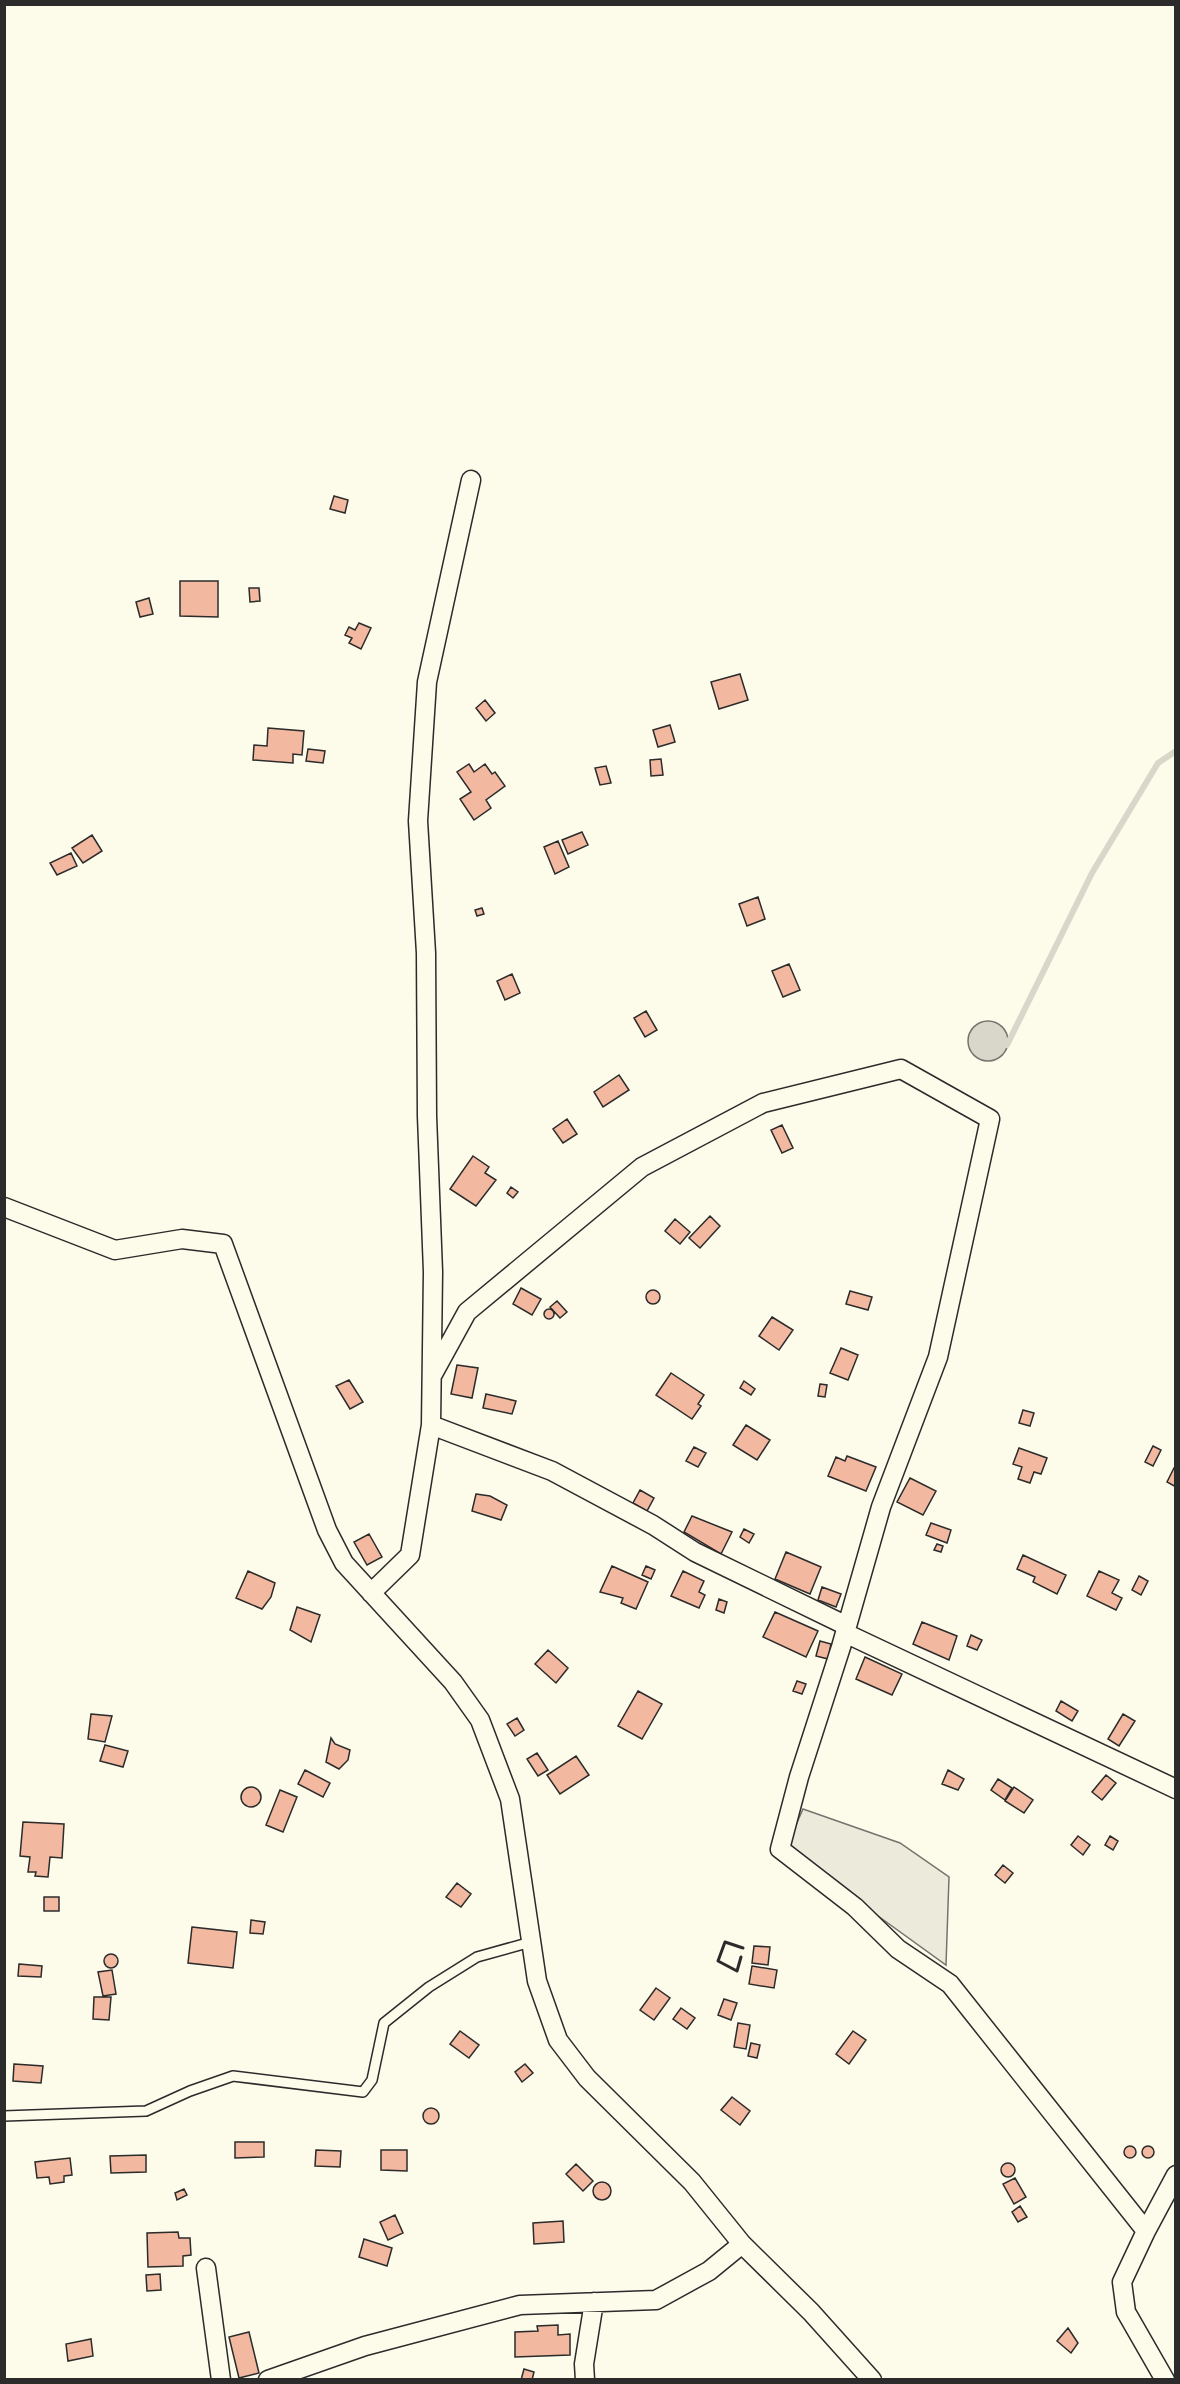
<svg xmlns="http://www.w3.org/2000/svg" width="1180" height="2384" font-family="'Noto Sans',sans-serif">
<style>
.green{fill:#ecebdb;stroke:#74746e;stroke-width:1.5}
.water{fill:#d8d7c9;stroke:#74746e;stroke-width:1.5}
.lines{fill:none;stroke-linecap:round;stroke-linejoin:round}
.stream{stroke:#d8d7c9;stroke-width:6}
.building{fill:#f2b8a0;stroke:#2b2b2b;stroke-width:1.5}
.lane-casing{stroke:#2b2b2b;stroke-width:12}
.street-casing{stroke:#2b2b2b;stroke-width:21}
.lane{stroke:#fdfbea;stroke-width:9}
.street{stroke:#fdfbea;stroke-width:18}
.wall{stroke:#2b2b2b;stroke-width:3}
</style>
<rect width="100%" height="100%" fill="#fdfbea"/>
<!-- green -->
<path class="green" d="M803 1809 900 1843 949 1877 946 1965 849 1895 788 1843Z"/>
<!-- water -->
<path class="water" d="M968 1041a20 20 0 1 1 40 0a20 20 0 1 1-40 0Z"/>
<g class="lines">
<!-- stream -->
<path class="stream" d="M1007 1045 1092 873 1158 763 1176 751"/>
</g>
<!-- building -->
<path class="building" d="M334 496 348 500 345 513 330 509Z
M180 581H218V617L180 616Z
M249 588H259L260 601 250 602Z
M149 598 153 614 140 617 136 602Z
M359 623 371 628 361 649 349 643 352 638 345 635 349 627 355 630Z
M740 674 748 700 719 709 711 682Z
M485 700 495 713 486 721 476 708Z
M670 725 675 742 658 747 653 730Z
M268 728 304 731 302 755 293 754V763L253 760 254 745 267 746Z
M308 749 325 751 323 763 306 761Z
M661 759 663 775 651 776 650 760Z
M469 764 474 772 485 764 492 774 495 772 505 786 486 800 491 808 474 820 460 799 471 792 457 772Z
M606 766 611 783 600 785 595 768Z
M582 832 588 845 568 854 562 840Z
M92 835 102 851 83 863 72 848Z
M558 841 569 867 555 874 544 847Z
M71 853 77 866 57 875 50 863Z
M758 897 765 919 747 926 739 904Z
M482 908 484 914 477 916 475 910Z
M789 964 800 990 783 997 772 971Z
M512 974 520 993 505 1000 497 981Z
M646 1011 657 1030 645 1037 634 1018Z
M619 1075 629 1090 603 1107 594 1092Z
M567 1119 577 1134 563 1143 553 1129Z
M782 1125 793 1148 782 1153 771 1130Z
M473 1156 489 1167 485 1173 496 1180 476 1206 450 1189Z
M511 1187 518 1192 513 1198 507 1193Z
M710 1216 720 1226 700 1248 689 1238Z
M675 1219 690 1232 680 1244 665 1231Z
M521 1288 541 1299 532 1315 513 1304Z
M646 1297a7 7 0 1 1 14 0a7 7 0 1 1-14 0Z
M850 1291 872 1297 868 1310 846 1304Z
M557 1301 567 1312 560 1318 550 1307Z
M544 1314a5 5 0 1 1 10 0a5 5 0 1 1-10 0Z
M772 1317 793 1330 779 1350 759 1336Z
M841 1348 858 1355 848 1380 830 1373Z
M457 1365 478 1368 472 1398 451 1394Z
M671 1373 704 1395 698 1404 701 1406 692 1419 656 1395Z
M349 1380 363 1402 350 1409 336 1386Z
M744 1381 755 1389 751 1395 740 1388Z
M820 1384 827 1385 825 1397 818 1396Z
M486 1394 516 1401 512 1414 483 1408Z
M1023 1410 1034 1413 1030 1426 1019 1423Z
M746 1425 770 1440 757 1460 733 1445Z
M1153 1446 1161 1450 1153 1466 1145 1462Z
M694 1447 706 1453 698 1467 686 1461Z
M1019 1448 1047 1458 1041 1474 1034 1472 1030 1483 1018 1479 1022 1467 1013 1464Z
M847 1456 876 1467 866 1491 828 1476 836 1457 845 1461Z
M1174 1468 1176 1469V1487L1167 1482Z
M910 1478 936 1491 923 1515 897 1502Z
M640 1490 654 1498 647 1511 633 1503Z
M476 1494 490 1496 507 1505 501 1520 472 1511Z
M692 1516 732 1532 721 1554 684 1532Z
M931 1523 951 1530 947 1543 926 1535Z
M744 1529 754 1534 749 1543 740 1537Z
M369 1534 382 1557 367 1565 354 1542Z
M937 1544 943 1546 941 1552 934 1550Z
M786 1552 821 1567 810 1594 775 1579Z
M1023 1555 1066 1575 1057 1594 1033 1582 1035 1577 1017 1569Z
M612 1566 648 1582 636 1609 621 1603 623 1598 600 1592Z
M646 1566 655 1570 651 1579 642 1575Z
M248 1571 275 1583 271 1597 262 1609 236 1598Z
M683 1571 704 1581 699 1592 705 1595 699 1608 671 1596Z
M1099 1571 1119 1580 1112 1593 1122 1598 1116 1610 1087 1596Z
M1139 1576 1148 1581 1141 1595 1132 1590Z
M822 1587 841 1594 836 1607 818 1600Z
M719 1599 727 1602 724 1613 716 1610Z
M297 1607 320 1615 311 1642 290 1630Z
M775 1612 818 1631 806 1657 763 1637Z
M922 1622 957 1636 949 1660 913 1644Z
M971 1635 982 1640 977 1650 967 1646Z
M820 1641 831 1644 828 1659 816 1656Z
M548 1650 568 1668 556 1683 535 1664Z
M865 1657 902 1674 892 1695 856 1679Z
M797 1681 806 1684 802 1694 793 1691Z
M638 1691 662 1704 642 1739 618 1726Z
M1061 1701 1078 1711 1072 1721 1056 1711Z
M91 1714 112 1716 105 1742 88 1739Z
M1123 1714 1135 1721 1119 1746 1108 1739Z
M517 1718 524 1730 515 1736 507 1724Z
M331 1738 335 1744 350 1750 348 1760 339 1769 326 1762Z
M105 1745 128 1751 123 1767 100 1761Z
M537 1753 548 1770 538 1776 527 1759Z
M576 1756 589 1775 560 1794 547 1775Z
M305 1770 330 1783 323 1797 298 1784Z
M948 1770 964 1779 958 1790 942 1784Z
M1106 1775 1116 1783 1102 1800 1092 1792Z
M998 1779 1012 1788 1005 1800 991 1790Z
M241 1797a10 10 0 1 1 20 0a10 10 0 1 1-20 0Z
M1014 1787 1033 1800 1024 1813 1005 1801Z
M280 1790 297 1797 283 1832 266 1825Z
M23 1822 64 1824 62 1858 50 1857 48 1877 35 1876 36 1872H28L30 1857 20 1856Z
M1078 1836 1090 1845 1083 1855 1071 1845Z
M1110 1836 1118 1841 1113 1850 1105 1845Z
M1003 1865 1013 1873 1005 1883 995 1875Z
M457 1883 471 1894 461 1907 446 1897Z
M44 1897H59V1911H44Z
M251 1920 265 1922 263 1934 250 1933Z
M192 1927 237 1932 233 1968 188 1963Z
M754 1946 770 1947 768 1965 752 1963Z
M104 1961a7 7 0 1 1 14 0a7 7 0 1 1-14 0Z
M19 1964 42 1966 41 1977 18 1976Z
M752 1966 777 1970 774 1988 749 1984Z
M112 1970 116 1994 103 1996 98 1972Z
M656 1988 670 1998 654 2020 640 2010Z
M94 1997H111L109 2020 93 2019Z
M724 1999 737 2003 731 2020 718 2015Z
M681 2008 695 2018 687 2029 673 2019Z
M738 2023 750 2025 746 2049 734 2047Z
M460 2031 479 2045 469 2058 450 2044Z
M853 2031 866 2040 849 2064 836 2054Z
M751 2043 760 2045 757 2058 748 2056Z
M14 2064 43 2066 41 2083 13 2081Z
M525 2064 533 2073 522 2082 515 2072Z
M732 2097 750 2111 740 2125 721 2110Z
M423 2116a8 8 0 1 1 16 0a8 8 0 1 1-16 0Z
M235 2142H264V2157L235 2158Z
M1142 2152a6 6 0 1 1 12 0a6 6 0 1 1-12 0Z
M1124 2152a6 6 0 1 1 12 0a6 6 0 1 1-12 0Z
M316 2150 341 2151 340 2167 315 2166Z
M381 2150H407V2171L381 2170Z
M146 2155V2172L111 2173 110 2156Z
M70 2158 72 2175 64 2176V2182L50 2184 49 2177 37 2178 35 2162Z
M1001 2170a7 7 0 1 1 14 0a7 7 0 1 1-14 0Z
M576 2164 593 2181 583 2191 566 2174Z
M1015 2178 1026 2197 1014 2204 1003 2184Z
M593 2191a9 9 0 1 1 18 0a9 9 0 1 1-18 0Z
M184 2189 187 2195 177 2200 175 2193Z
M1020 2206 1027 2217 1018 2222 1012 2212Z
M395 2215 403 2233 388 2240 380 2222Z
M563 2221 564 2242 534 2244 533 2223Z
M178 2232 179 2238H190L191 2255 183 2256V2266L148 2267 147 2233Z
M364 2239 392 2248 387 2266 359 2257Z
M160 2274 161 2290 147 2291 146 2275Z
M558 2325V2335L570 2334V2355L515 2357V2332L538 2331 537 2326Z
M1068 2328 1078 2343 1071 2353 1057 2341Z
M249 2332 259 2373 239 2378 229 2337Z
M91 2339 93 2356 68 2361 66 2344Z
M524 2369 534 2372 532 2380H521Z"/>
<g class="lines">
<!-- lane casing -->
<g class="lane-casing">
<path id="lane" d="M4 2116 146 2111 190 2091 233 2076 363 2092 372 2080 384 2023 429 1987 477 1957 531 1942"/>
</g>
<!-- street casing -->
<g class="street-casing">
<path id="street" d="M4 1207 115 1250 182 1239 223 1244 327 1530 344 1563 453 1682 480 1720 510 1799 537 1981 558 2040 587 2078 692 2182 742 2244 811 2312 872 2380
M433 1374 467 1312 642 1167 763 1103 901 1069 990 1119 938 1357 881 1507 841 1647 799 1777 780 1849 855 1907 898 1949 950 1984 1146 2231 1122 2282 1126 2312 1165 2380
M431 1425 552 1471 653 1525 695 1552 847 1626
M371 1593 410 1555 431 1425 433 1272 427 1116 426 953 418 821 427 682 471 480
M845 1633 1176 1789
M1146 2231 1176 2175
M206 2268 221 2380
M268 2380 365 2346 520 2305 656 2300 709 2271 742 2244
M585 2380 584 2364 594 2302"/>
</g>
<!-- lane -->
<use href="#lane" class="lane"/>
<!-- street -->
<use href="#street" class="street"/>
<!-- wall -->
<path class="wall" d="M741 1957 737 1971 718 1961 725 1942 743 1948"/>
</g>
<!-- border -->
<rect width="1180" height="2384" fill="none" stroke="#2b2b2b" stroke-width="12"/>
</svg>
